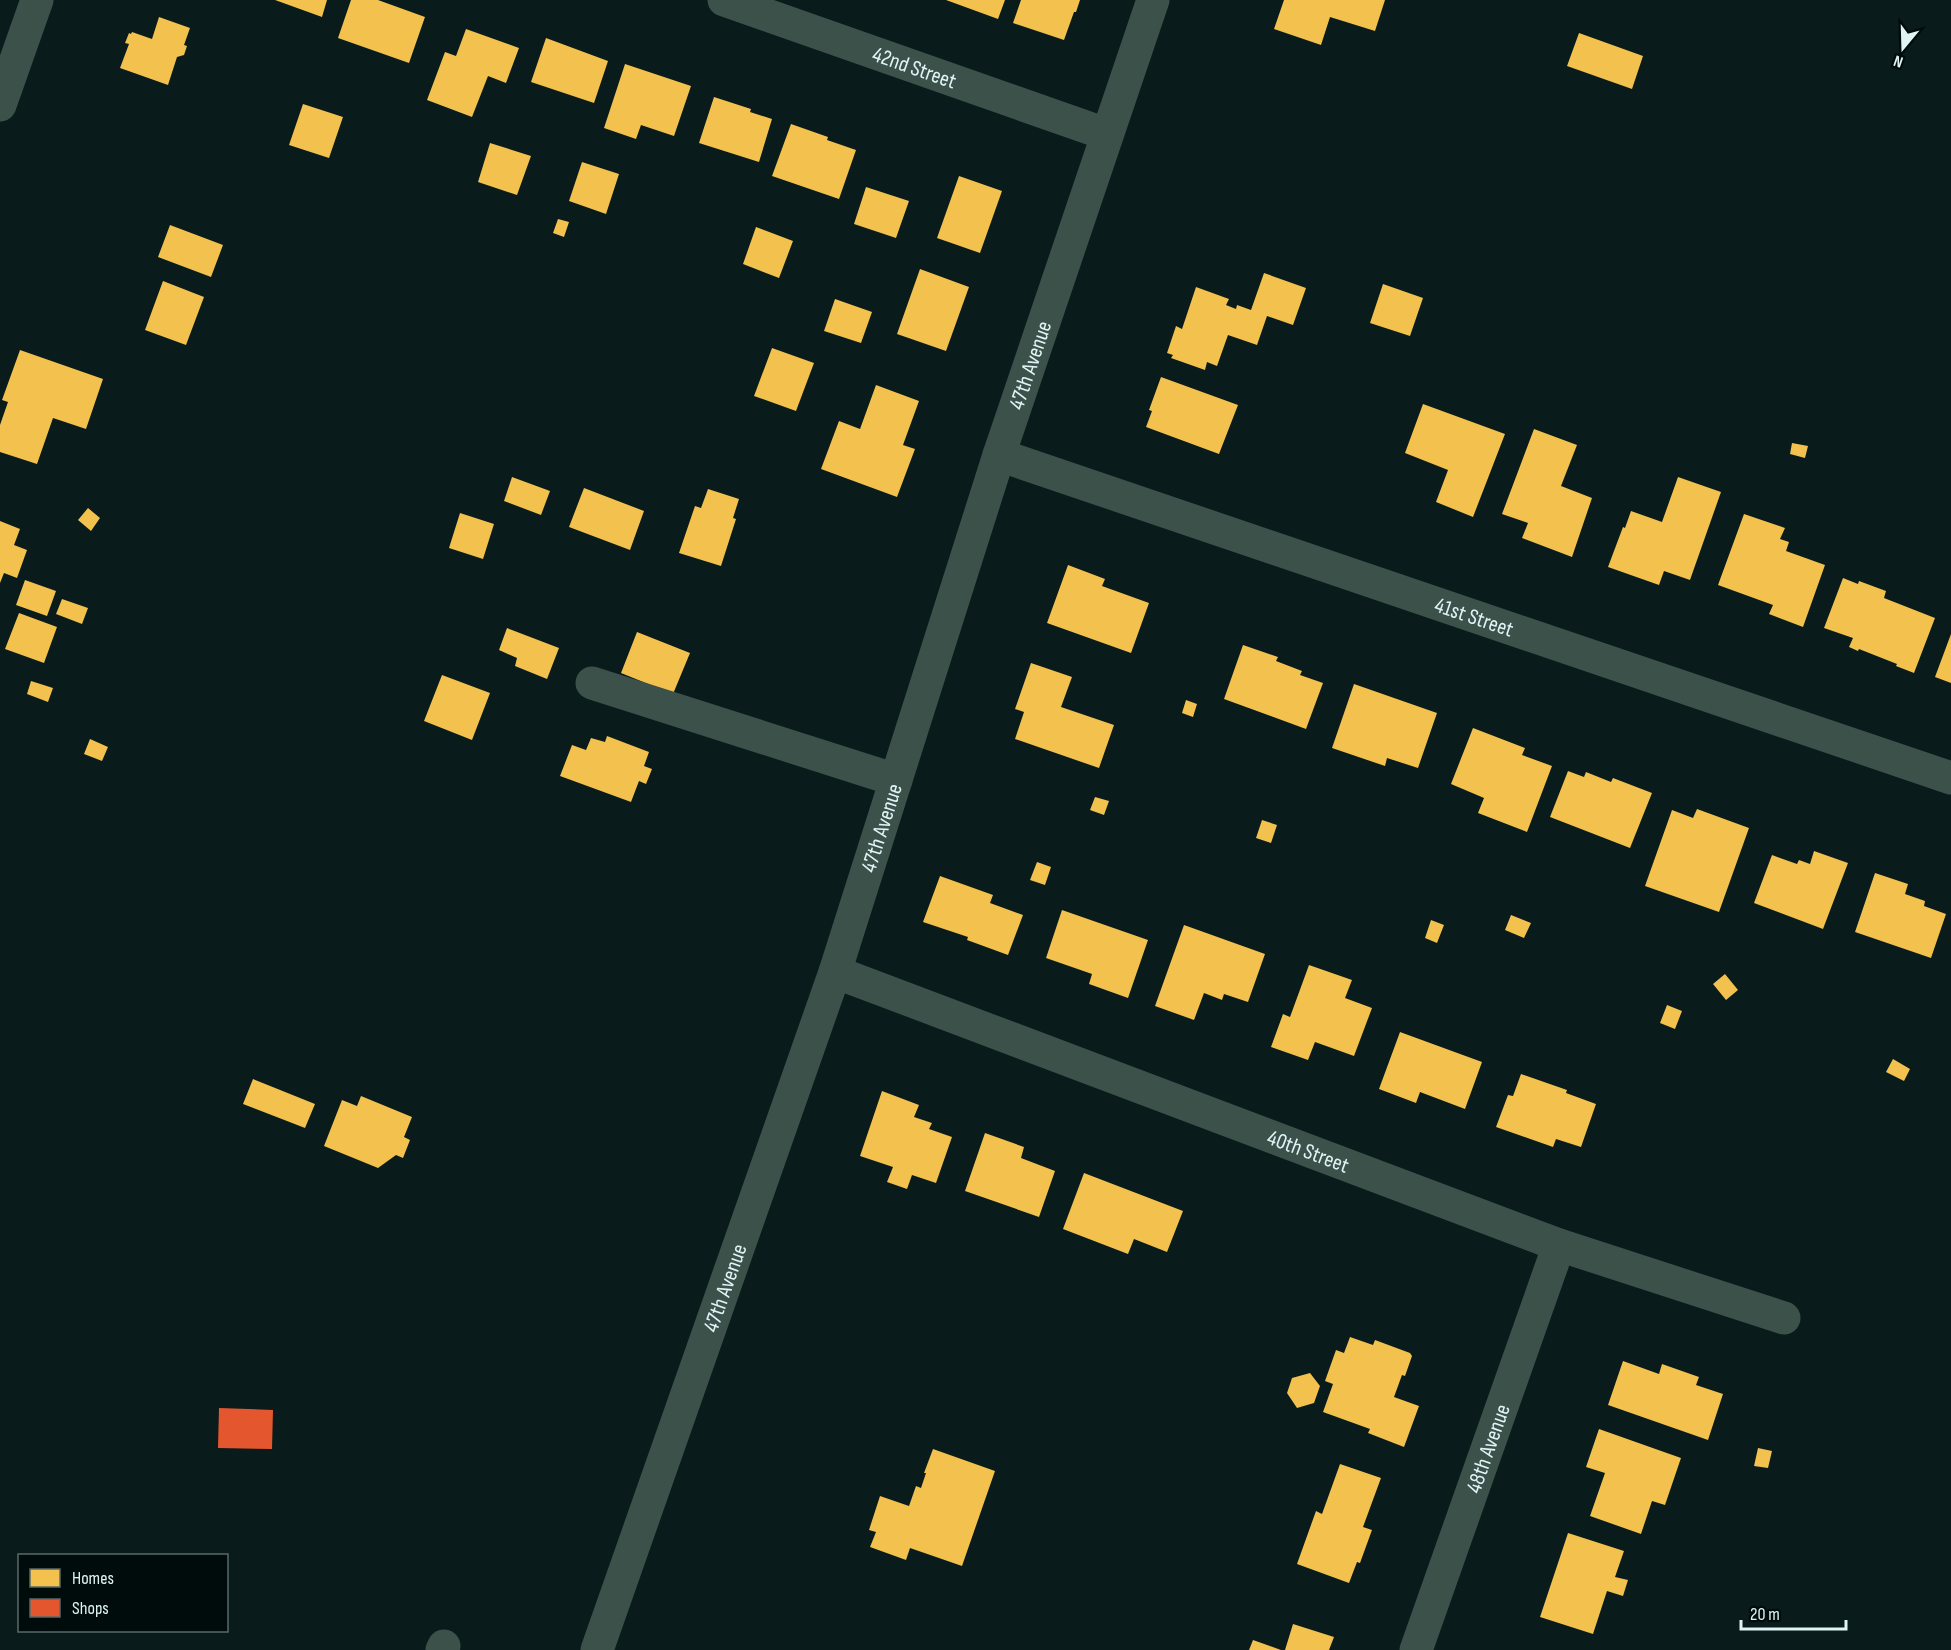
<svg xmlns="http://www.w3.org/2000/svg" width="1951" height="1650" font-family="'Sofia Sans Condensed',sans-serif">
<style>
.homes{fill:#f2c14e}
.shops{fill:#e4572e}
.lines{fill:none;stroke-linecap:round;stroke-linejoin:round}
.minor{stroke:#3d514b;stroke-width:33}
.labels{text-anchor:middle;stroke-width:6;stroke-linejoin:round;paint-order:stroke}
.street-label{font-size:22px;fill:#dff5f5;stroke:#000b0b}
</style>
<rect width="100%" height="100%" fill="#0a1b1b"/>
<!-- homes -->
<path class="homes" d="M275 0H327L322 17Z
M351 0H378L425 17 409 63 338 38Z
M946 0H1005L998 19Z
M1021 0H1080L1076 12H1074L1064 40 1013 23Z
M1284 0H1385L1375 31 1330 17 1321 45 1274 29Z
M159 17 190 28 184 45 187 46 184 55 177 57 168 85 120 68 129 44 125 43 129 33 131 34 132 32 152 39Z
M466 29 519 48 506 83 488 76 472 117 427 100 445 52 456 56Z
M1579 33 1643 56 1632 89 1567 66Z
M546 38 608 61 594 103 531 82Z
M625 64 691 86 674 136 641 125 636 139 604 128Z
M714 97 751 109 750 112 772 119 759 162 699 143Z
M303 104 343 117 329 158 289 145Z
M791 124 828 137 827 140 856 150 839 199 772 176Z
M490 143 531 156 517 195 478 182Z
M582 162 619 174 606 214 569 201Z
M959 176 1002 191 980 253 937 238Z
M866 187 909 201 896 238 854 224Z
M558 219 569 222 564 237 553 233Z
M170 225 223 245 211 277 158 257Z
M756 227 793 241 779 278 743 264Z
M920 269 969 287 946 351 897 334Z
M1264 273 1306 288 1293 325 1267 316 1257 345 1228 335 1217 366 1207 362 1205 370 1171 358 1173 355 1167 353 1176 326 1182 329 1196 287 1229 299 1226 305 1236 309 1237 305 1251 310Z
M163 281 204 297 186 345 145 330Z
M1383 284 1423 298 1410 336 1370 323Z
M835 299 872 312 861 343 824 331Z
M772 348 814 363 796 411 754 396Z
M20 350 103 379 86 429 53 418 37 464 0 452V425L8 402 2 400Z
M1161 377 1238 405 1219 454 1146 427 1152 411 1149 410Z
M876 385 919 401 903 445 915 449 897 497 821 469 839 421 860 429Z
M1423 404 1505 434 1473 517 1436 502 1448 470 1405 453Z
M1534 429 1577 445 1561 486 1592 498 1572 557 1522 538 1528 523 1502 514Z
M1792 443 1808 446 1805 458 1790 454Z
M512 477 550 491 541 515 504 501Z
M1678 477 1721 492 1690 580 1664 571 1659 585 1608 567 1623 527 1625 528 1631 511 1662 522Z
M584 488 644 511 630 550 569 527Z
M708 489 739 499 733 518 736 519 721 566 679 553 695 506 701 508Z
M88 508 100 518 91 531 78 520Z
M460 513 494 524 483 559 449 548Z
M1744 514 1785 528 1780 539 1789 542 1786 551 1825 565 1803 627 1769 614 1773 605 1718 585Z
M0 521 20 529 14 545 27 550 17 578 4 573 0 583Z
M1068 565 1105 579 1102 586 1149 603 1131 653 1047 623Z
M1843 578 1858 584 1859 581 1886 591 1884 598 1935 618 1914 673 1896 666 1897 664 1859 649 1858 651 1849 647 1853 638 1824 628Z
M25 580 56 591 47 616 16 605Z
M62 599 88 608 82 624 56 614Z
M19 613 57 627 44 663 5 649Z
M507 628 559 648 547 679 515 666 517 658 499 650Z
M637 632 690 653 673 694 621 673Z
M1951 634V683L1935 677Z
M1243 645 1278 657 1276 661 1302 671 1300 675 1323 683 1306 729 1224 699Z
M1031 663 1072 677 1061 707 1114 725 1099 768 1015 739 1024 712 1015 709Z
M442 675 490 693 472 740 424 721Z
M31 681 53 688 48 702 27 694Z
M1354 684 1437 713 1418 768 1387 758 1385 766 1332 748Z
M1186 700 1197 704 1193 717 1182 713Z
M1473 728 1525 748 1522 755 1552 766 1527 832 1478 813 1484 798 1451 784Z
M607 736 649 752 644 766 652 769 646 784 639 781 631 802 560 776 572 745 586 750 591 738 605 742Z
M90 739 108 747 102 761 84 754Z
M1568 771 1584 777 1586 772 1611 782 1613 778 1652 793 1630 848 1550 817Z
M1095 797 1109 801 1104 815 1090 810Z
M1697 809 1749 828 1719 912 1645 886 1672 810 1693 818Z
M1262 820 1277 825 1271 843 1256 838Z
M1814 851 1848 863 1823 929 1754 903 1772 855 1797 864 1799 860 1810 864Z
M1037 862 1051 867 1045 885 1030 880Z
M1875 873 1908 884 1905 894 1925 901 1924 906 1946 914 1931 958 1855 932Z
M940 876 993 895 990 903 1023 915 1008 955 967 940 968 937 923 922Z
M1062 910 1148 940 1128 998 1089 984 1092 974 1046 958Z
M1511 915 1531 923 1524 938 1505 930Z
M1431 920 1444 925 1437 943 1425 938Z
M1184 925 1265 954 1248 1002 1224 994 1222 1000 1204 993 1194 1020 1155 1006Z
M1309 965 1352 980 1345 998 1372 1008 1354 1056 1315 1042 1308 1060 1271 1047 1283 1014 1290 1017Z
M1725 974 1738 990 1726 1000 1713 984Z
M1667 1005 1682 1011 1675 1029 1660 1023Z
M1400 1032 1482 1062 1465 1109 1420 1092 1416 1103 1379 1089Z
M1893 1059 1910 1069 1904 1081 1886 1072Z
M1521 1074 1567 1090 1566 1093 1596 1104 1581 1147 1556 1139 1553 1147 1496 1127 1508 1095 1513 1096Z
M253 1079 315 1104 305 1128 243 1104Z
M882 1091 919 1105 914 1117 932 1123 929 1129 952 1137 936 1183 912 1175 907 1189 887 1182 893 1167 860 1156Z
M361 1096 412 1117 404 1137 410 1140 403 1158 396 1155 378 1168 324 1146 342 1100 357 1106Z
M985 1133 1024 1147 1021 1158 1055 1171 1039 1217 965 1191Z
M1084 1173 1183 1211 1167 1252 1134 1239 1128 1254 1063 1229Z
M1350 1337 1373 1345 1375 1340 1410 1353 1412 1356 1405 1376 1402 1375 1394 1397 1419 1406 1404 1447 1368 1433 1370 1429 1323 1412 1333 1384 1325 1381 1336 1350 1344 1353Z
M1623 1361 1659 1374 1662 1364 1699 1377 1696 1385 1723 1394 1708 1440 1608 1405Z
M1310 1373 1320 1386 1314 1403 1297 1408 1287 1393 1292 1378Z
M1599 1429 1681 1458 1665 1505 1652 1501 1641 1534 1590 1516 1605 1473 1586 1467Z
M1758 1448 1772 1451 1768 1468 1754 1466Z
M933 1449 995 1471 962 1566 910 1548 906 1560 870 1547 876 1532 869 1530 880 1496 909 1506 916 1486 921 1488 926 1473H924Z
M1340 1464 1381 1478 1363 1527 1372 1530 1360 1563 1357 1562 1349 1583 1297 1564 1316 1511 1322 1514Z
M1568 1533 1624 1551 1615 1577 1628 1580 1623 1596 1607 1591 1593 1634 1540 1617Z
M1293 1624 1334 1637 1329 1650H1285Z
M1253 1640 1281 1650H1249Z"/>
<!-- shops -->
<path class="shops" d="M219 1408 273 1410 272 1449 218 1448Z"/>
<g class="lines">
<!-- minor -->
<g class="minor">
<path id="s1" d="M724 0 1106 134"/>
<path d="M0 105 37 0"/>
<path id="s2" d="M999 455 1951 778"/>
<path d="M592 683 896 780"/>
<path id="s3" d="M835 972 1559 1245 1784 1318"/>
<path d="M442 1650 444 1646"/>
<path id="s4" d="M597 1650 835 972 999 455 1153 0"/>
<path id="s5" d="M1416 1650 1559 1245"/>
</g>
</g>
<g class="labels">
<!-- street labels -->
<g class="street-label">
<text dy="8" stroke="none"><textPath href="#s1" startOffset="202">42nd Street</textPath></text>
<text dy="8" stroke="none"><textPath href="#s4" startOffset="1356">47th Avenue</textPath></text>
<text dy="8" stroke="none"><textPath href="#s2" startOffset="502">41st Street</textPath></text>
<text dy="8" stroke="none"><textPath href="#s4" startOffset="870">47th Avenue</textPath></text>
<text dy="8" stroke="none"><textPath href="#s3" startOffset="506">40th Street</textPath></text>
<text dy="8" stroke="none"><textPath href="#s4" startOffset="384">47th Avenue</textPath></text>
<text dy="8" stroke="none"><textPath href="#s5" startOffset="214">48th Avenue</textPath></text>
</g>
</g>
<!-- legend -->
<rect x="18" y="1554" width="210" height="78" fill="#000b0b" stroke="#596969" stroke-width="1.5"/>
<rect x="30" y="1569" width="30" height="18" fill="#f2c14e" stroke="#596969" stroke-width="1.5"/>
<text x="72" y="1584" font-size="18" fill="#dff5f5">Homes</text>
<rect x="30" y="1599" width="30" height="18" fill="#e4572e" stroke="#596969" stroke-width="1.5"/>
<text x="72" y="1614" font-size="18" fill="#dff5f5">Shops</text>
<!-- north arrow -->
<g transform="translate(1903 48) rotate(199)" stroke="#000b0b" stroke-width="4.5" paint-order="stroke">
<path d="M0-4.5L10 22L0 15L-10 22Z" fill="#dff5f5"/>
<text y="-9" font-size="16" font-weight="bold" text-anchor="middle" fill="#dff5f5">N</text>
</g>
<!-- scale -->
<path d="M1741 1620v9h105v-9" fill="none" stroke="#dff5f5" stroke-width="3"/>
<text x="1750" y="1620" font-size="18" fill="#dff5f5" stroke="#000b0b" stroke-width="4.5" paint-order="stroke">20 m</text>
</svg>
